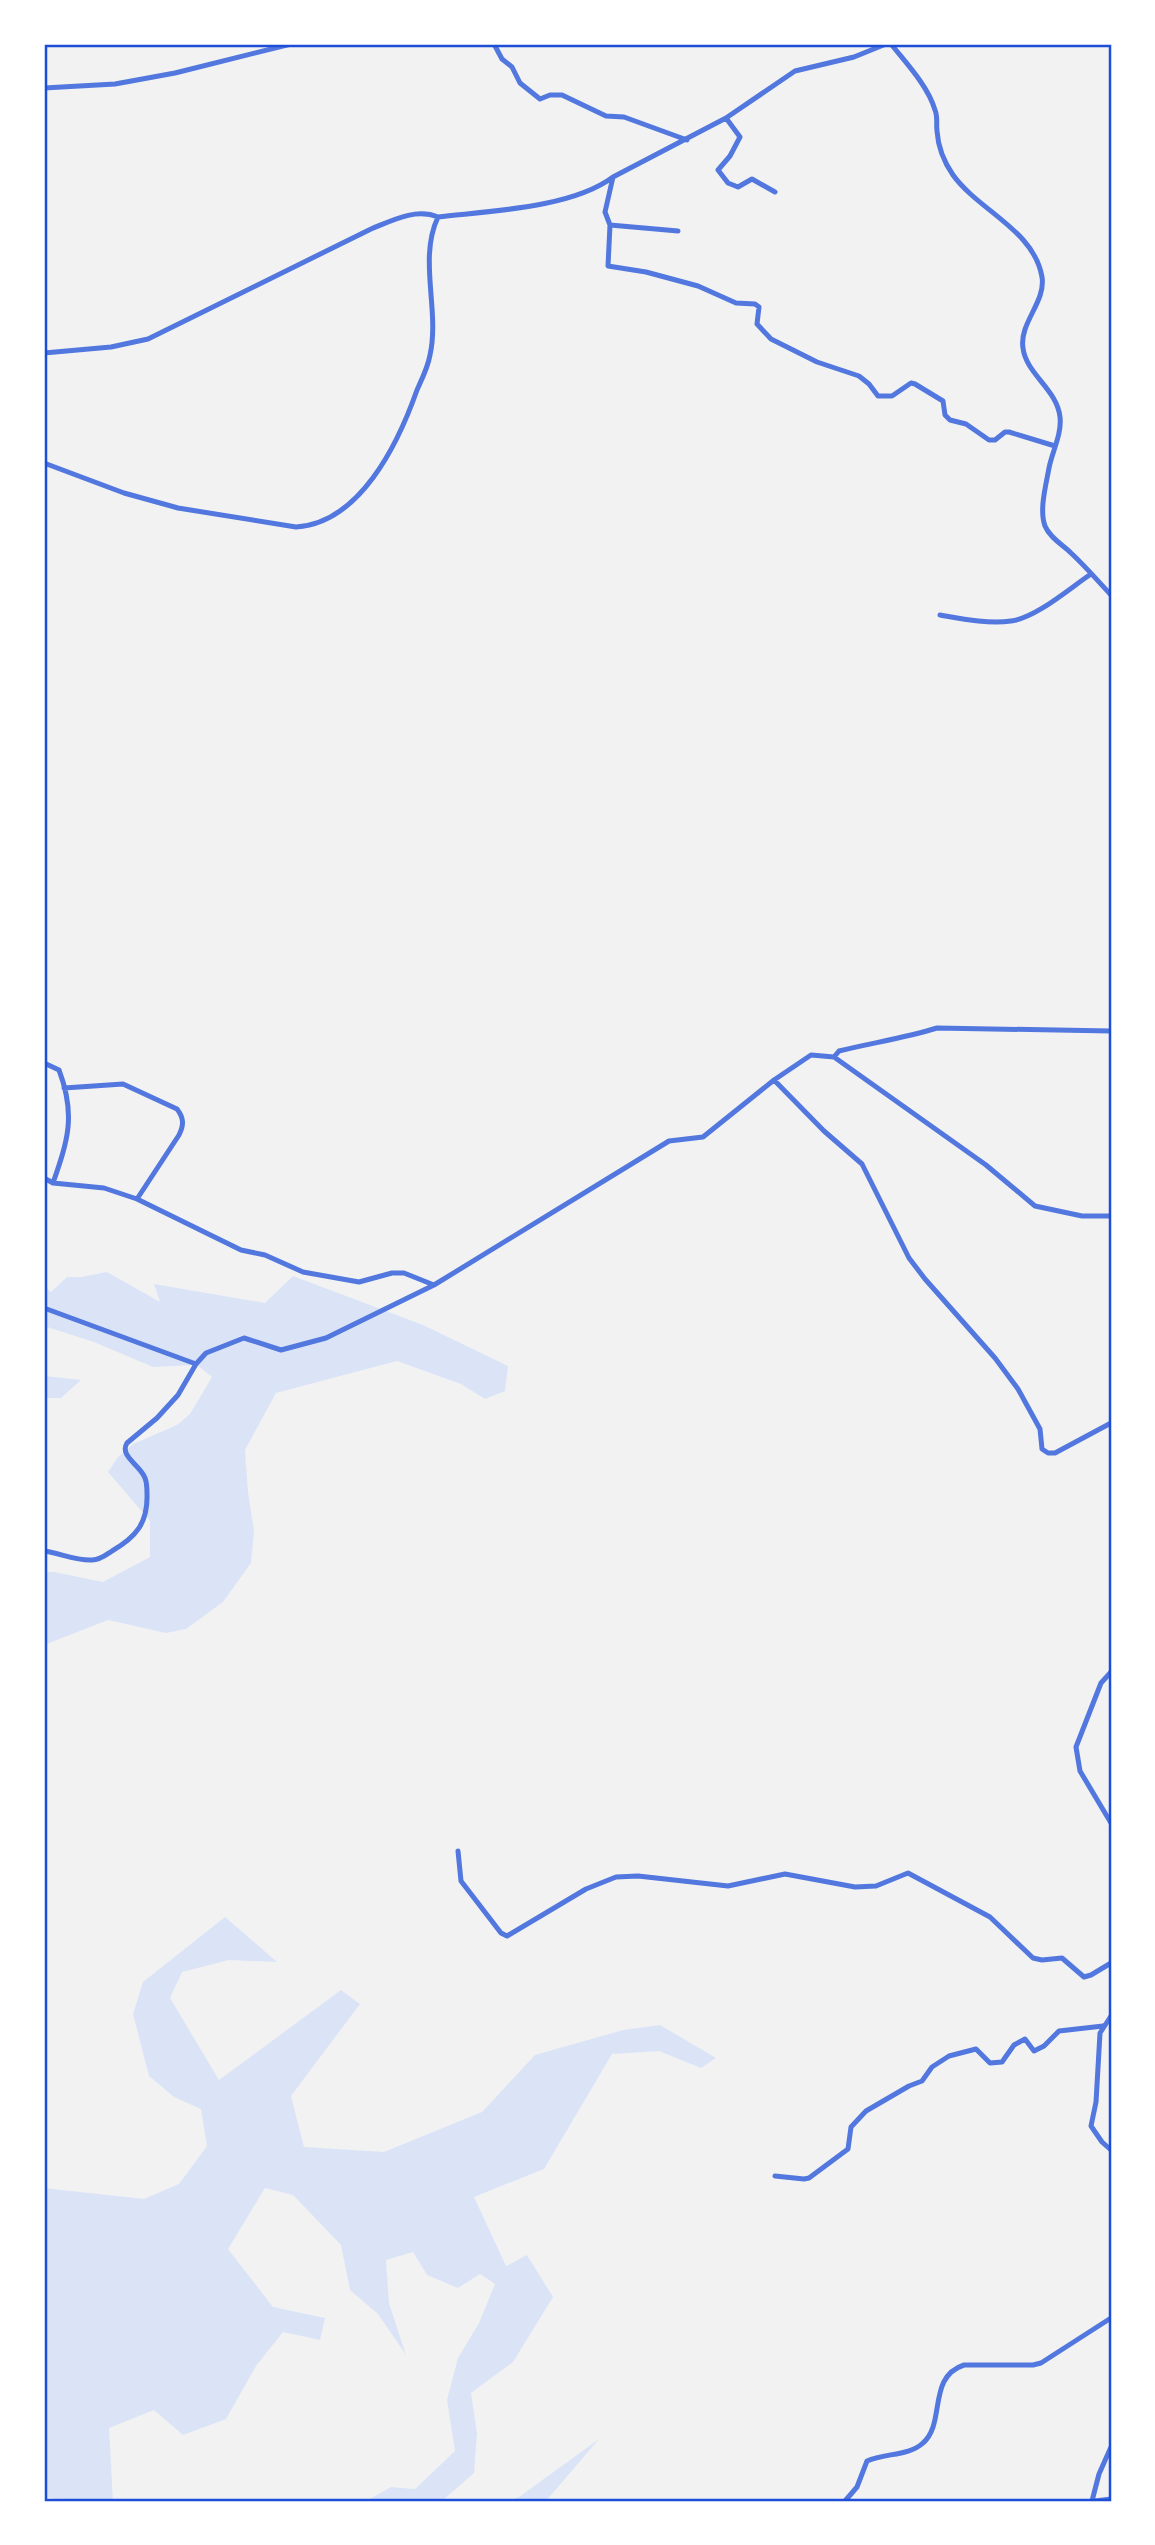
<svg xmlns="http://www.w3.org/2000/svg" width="1155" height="2545" font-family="'DejaVu Sans',sans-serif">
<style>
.green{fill:#dbe4f7}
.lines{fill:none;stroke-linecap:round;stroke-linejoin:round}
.minor{stroke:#5277de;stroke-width:5}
.neatline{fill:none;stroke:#1d4ed8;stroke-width:2.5}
</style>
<rect width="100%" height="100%" fill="#f2f2f2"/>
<!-- green -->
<path class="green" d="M107 1272 160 1302 154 1284 265 1303 293 1276 423 1325 508 1366 505 1391 485 1399 461 1384 397 1361 276 1393 245 1450 248 1492 254 1531 251 1563 223 1602 186 1629 166 1633 108 1620 44 1645V1572H54L103 1582 150 1557V1521L108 1472 118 1457 133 1444 177 1425 190 1414 212 1377 197 1365 153 1367 94 1342 44 1326V1286L51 1292 67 1277H81Z
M44 1376H45L81 1380 61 1398H44Z
M225 1917 277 1962 229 1960 182 1972 170 1998 219 2080 341 1990 360 2004 291 2096 304 2147 384 2152 482 2112 535 2055 623 2030 660 2025 716 2058 701 2068 659 2051 612 2054 544 2169 474 2197 506 2266 527 2255 553 2297 513 2362 471 2393 477 2433 474 2473 442 2501H366L391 2487 415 2489 455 2451 447 2400 458 2358 479 2323 495 2284 480 2274 458 2288 427 2275 413 2252 386 2260 389 2303 406 2355 378 2314 350 2290 341 2245 293 2195 265 2188 228 2249 273 2307 325 2318 320 2340 283 2332 256 2366 226 2419 183 2435 154 2410 109 2428 113 2501H74L44 2497V2188L144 2199 179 2184 207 2146 201 2109 174 2097 149 2076 133 2014 143 1982Z
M599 2439 546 2501H508L519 2497Z"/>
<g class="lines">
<!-- minor -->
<path class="minor" d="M494 44 502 59 512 67 520 83 540 99 550 95H562L606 116 624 117 687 140
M891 44C906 63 928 86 935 110 938 117 936 123 937 131 938 146 944 162 953 175 979 211 1034 230 1042 277 1046 302 1019 323 1023 348 1026 374 1057 389 1060 417 1062 434 1052 452 1049 468 1046 485 1039 510 1045 526 1050 538 1063 545 1071 553 1085 566 1098 581 1111 595
M44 88 115 84 175 73 291 44
M726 118 740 137 730 156 718 170 728 183 738 187 752 179 775 192
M613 177 605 212 610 225 608 266 646 272 698 286 736 303 755 304 759 307 757 324 771 339 817 362 859 376 869 384 878 396H892L911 383 915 384 943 401 945 415 950 420 966 424 989 440H995L1005 432H1009L1055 446
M610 225 678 231
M44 353 111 347 148 339 371 229C393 220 416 208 438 217
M44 463 124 493 178 508 296 527C360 523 398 444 417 390 422 379 428 367 430 355 440 310 418 259 438 217 489 211 572 208 613 177L726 118 795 71 854 57 886 44
M940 615C963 619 988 624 1011 621 1036 618 1070 588 1091 574
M834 1057 986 1165 1035 1206 1082 1216H1111
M44 1063 59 1070C76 1115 68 1140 53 1183
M774 1080 824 1131 862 1164 909 1258 925 1279 995 1358 1018 1389 1040 1429 1042 1449 1048 1453H1055L1111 1423
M64 1088 123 1084 177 1109C184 1118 184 1125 179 1135L137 1199
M44 1178 53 1183 104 1188 137 1199 241 1250 265 1255 303 1272 359 1282 392 1273H404L434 1285
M44 1308 196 1364
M44 1551C60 1553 76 1561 92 1560 100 1560 106 1555 112 1551 136 1537 148 1523 147 1494 147 1489 147 1483 145 1478 140 1465 119 1456 127 1443L157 1418 178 1395 196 1364 206 1353 244 1338 281 1350 326 1338 434 1285 669 1141 703 1137 774 1080 811 1055 834 1057 839 1051C871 1043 905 1038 937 1028L1111 1031
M1111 1672 1101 1683 1076 1747 1080 1771 1111 1823
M458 1851 461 1881 501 1933 507 1936 586 1889 616 1877 638 1876 728 1886 785 1874 855 1887 876 1886 908 1873 990 1917 1033 1958 1042 1960 1062 1958 1084 1977 1091 1975 1111 1963
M1111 2016 1100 2033 1096 2102 1091 2126 1102 2142 1111 2150
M775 2176 804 2179 809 2178 848 2149 851 2127 866 2111 909 2086 922 2081 932 2067 949 2056 976 2049 990 2063 1002 2062 1014 2045 1025 2039 1034 2051 1044 2046 1059 2031 1103 2026
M845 2501 857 2487 867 2461C885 2453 909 2456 923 2443 946 2423 927 2377 964 2365H1033L1041 2363 1111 2318
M1092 2501 1099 2474 1111 2447
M1095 2501 1111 2499"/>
</g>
<!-- border -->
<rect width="1155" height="2545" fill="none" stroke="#ffffff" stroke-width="91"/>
<rect x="46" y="46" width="1064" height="2454" class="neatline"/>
</svg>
